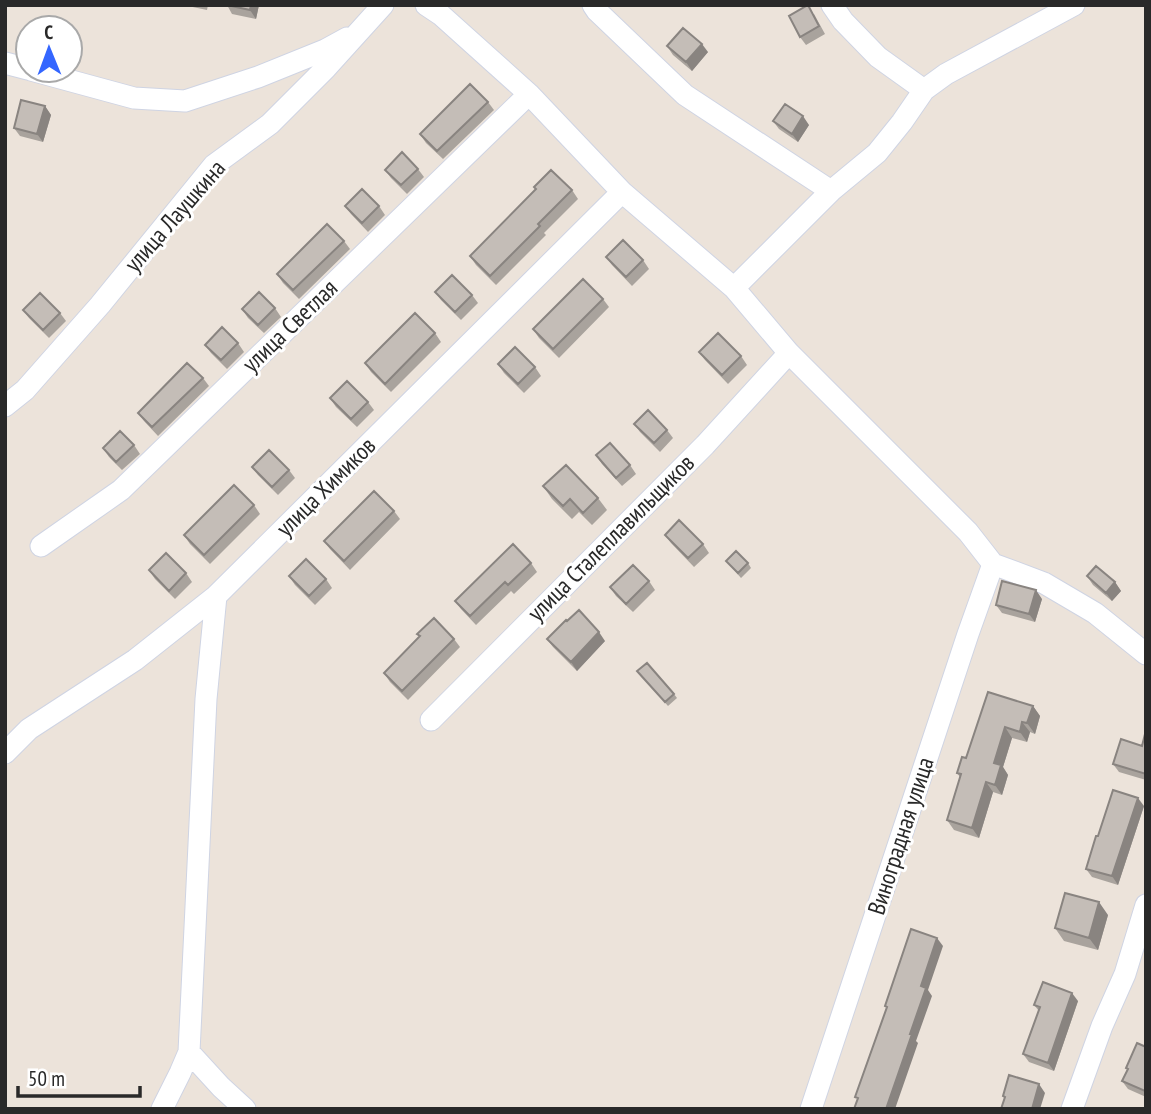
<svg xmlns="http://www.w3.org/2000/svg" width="1151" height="1114" font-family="'PT Sans Narrow',sans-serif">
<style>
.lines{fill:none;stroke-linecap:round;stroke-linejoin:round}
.minor-casing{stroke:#cfd4e3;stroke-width:23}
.minor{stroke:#fff;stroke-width:21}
.wall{fill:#a9a39d}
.shaded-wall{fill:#898480}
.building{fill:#c4bdb7;stroke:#898480;stroke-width:2}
.labels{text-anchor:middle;stroke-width:6;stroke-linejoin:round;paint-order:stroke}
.street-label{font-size:24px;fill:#292929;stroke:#fff}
</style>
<rect width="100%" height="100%" fill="#ece3da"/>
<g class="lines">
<!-- minor casing -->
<g class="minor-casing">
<path id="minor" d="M426 5 441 15 529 94 622 192 734 288 789 353 968 532 993 564 1044 583 1095 613 1146 654
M593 5 597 11 685 95 831 191
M832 5 843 21 878 57 924 90
M5 63 28 69
M31 70 134 98 185 101 258 77 325 50 347 38
M734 288 831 191 877 153 902 122 924 90 946 74 1074 5
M5 406 25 390 100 305 214 165 270 124 326 68 383 5
M41 546 121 490 529 94
M431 720 705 445 789 353
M5 753 29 729 135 660 216 596 622 192
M189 1052 221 1087 245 1109
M162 1109 180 1073 189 1052 206 699 216 596
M811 1109 968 634 993 564
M1072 1109 1102 1026 1125 974 1146 905"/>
</g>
<!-- minor -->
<use href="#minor" class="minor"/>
</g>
<!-- wall -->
<path class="wall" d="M183 5H208L207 10Z
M227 5H259L256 19 232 14Z
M814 14 825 34 806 45 800 37Z
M667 46 708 52 692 71 673 55Z
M488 102 494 110 443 159 426 143 420 134Z
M45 106 51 115 43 142 20 136 14 128Z
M773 121 809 125 798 142 779 129Z
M418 169 424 177 407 194 391 178 385 170Z
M572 190 578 199 544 233 546 235 496 285 476 265 470 256Z
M345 206H379L385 215 368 232 351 214Z
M344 241 350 249 299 299 283 283 277 274Z
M606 257 643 260 649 269 632 286 612 265Z
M435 292 472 295 478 303 461 320 441 300Z
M603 299 609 307 559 358 539 338 533 329Z
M275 308 281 317 264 333 248 318 242 309Z
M23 310 60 313 66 321 49 338 29 318Z
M435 333 441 342 391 392 371 372 365 363Z
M238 343 244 352 227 369 211 353 205 345Z
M699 352 741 356 747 365 728 384 705 360Z
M498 364 535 367 541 376 524 393 504 373Z
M203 378 209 386 158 436 144 421 138 413Z
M330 398 368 402 374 410 357 427 336 407Z
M634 424 667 430 673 438 660 452 640 432Z
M134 445 140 454 122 470 109 457 103 448Z
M596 455 630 465 636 474 622 486 602 464Z
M252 467 289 470 295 478 278 495 258 475Z
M543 486 598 498 607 510 592 525 579 512 572 519 552 499Z
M254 505 260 514 210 564 190 544 184 535Z
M394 511 400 519 350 570 330 549 324 541Z
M665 535 703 544 709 553 694 567 671 543Z
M726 561 748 563 751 568 741 578Z
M531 563 537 572 514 594 511 591 476 625 461 609 455 601Z
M149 570 186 573 192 582 175 599 155 579Z
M289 576 326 579 332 588 315 605 295 585Z
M1087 576 1115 582 1121 591 1112 601 1093 585Z
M649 581 655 590 633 612 616 596 610 587Z
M1042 599 1035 622 1002 613 996 605Z
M454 639 460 647 408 700 390 682 384 673Z
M547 639 605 641 577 671 553 647Z
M637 671 674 694 677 698 668 706Z
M1033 706 1040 716 1035 734 1030 732 1027 742 1012 738 1003 767 1008 775 1002 795 993 792 979 838 954 830 947 820 960 777 957 773 966 758Z
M1146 730V780L1119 772 1113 764 1142 746Z
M1144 806 1118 885 1092 877 1086 869 1098 836Z
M1108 915 1098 950 1064 941 1055 928Z
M1078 1001 1054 1071 1029 1062 1023 1054 1039 1011 1034 1005Z
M1146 1047V1097L1128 1089 1122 1081 1127 1070 1126 1068Z"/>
<!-- shaded-wall -->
<path class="shaded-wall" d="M251 5H259L256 19 250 10Z
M702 44 708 52 692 71 686 62Z
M45 106 51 115 43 142 37 134Z
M803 116 809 125 798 142 792 134Z
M1115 582 1121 591 1112 601 1106 593Z
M1036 590 1042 599 1035 622 1029 614Z
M599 632 605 641 577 671 571 662Z
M1033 706 1040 716 1035 734 1027 723Z
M1022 722 1030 732 1027 742 1020 732Z
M1005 727 1012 738 1003 767 1008 775 1002 795 995 785 994 763Z
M986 782 993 792 979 838 972 828Z
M1138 798 1144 806 1118 885 1112 876Z
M1099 902 1108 915 1098 950 1089 938Z
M937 938 943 946 928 990 932 996 916 1041 918 1043 895 1109H886L910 1034 921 986Z
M1072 993 1078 1001 1054 1071 1048 1063Z
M1039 1084 1045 1093 1040 1109H1032Z"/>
<!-- building -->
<path class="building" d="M227 5H251L250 10Z
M808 5 819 26 800 37 789 16Z
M683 28 702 44 686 62 667 46Z
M470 84 488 102 437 151 420 134Z
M21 100 45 106 37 134 14 128Z
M785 104 803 116 792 134 773 121Z
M402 152 418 169 401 185 385 170Z
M551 170 572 190 538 224 540 226 490 276 470 256 536 189 534 187Z
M362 189 379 206 362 223 345 206Z
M327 224 344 241 293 290 277 274Z
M623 240 643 260 626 277 606 257Z
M452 275 472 295 455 312 435 292Z
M583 279 603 299 553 349 533 329Z
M259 292 275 308 258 325 242 309Z
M40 293 60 313 43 330 23 310Z
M415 313 435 333 385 384 365 363Z
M222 327 238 343 221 360 205 345Z
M718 333 741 356 722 375 699 352Z
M515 347 535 367 518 384 498 364Z
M187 363 203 378 152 427 138 413Z
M347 381 368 402 351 419 330 398Z
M648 410 667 430 654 443 634 424Z
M120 431 134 445 116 462 103 448Z
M610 443 630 465 616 478 596 455Z
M269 450 289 470 272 487 252 467Z
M566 465 598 498 583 513 570 499 563 506 543 486Z
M234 485 254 505 204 555 184 535Z
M374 491 394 511 344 561 324 541Z
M679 520 703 544 688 558 665 535Z
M513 544 531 563 508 585 505 582 470 616 455 601Z
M736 551 748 563 738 573 726 561Z
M166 553 186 573 169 591 149 570Z
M306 559 326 579 309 596 289 576Z
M633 565 649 581 626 604 610 587Z
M1096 566 1115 582 1106 593 1087 576Z
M1002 581 1036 590 1029 614 996 605Z
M579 610 599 632 571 662 547 639 566 620 567 621Z
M434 618 454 639 402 691 384 673 420 636 417 634Z
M647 663 674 694 665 702 637 671Z
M988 692 1033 706 1027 723 1022 722 1020 732 1005 727 994 763 1001 765 995 785 986 782 972 828 947 820 961 774 957 773 962 757 966 758Z
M1146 730V774L1113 764 1121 739 1142 746Z
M1113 790 1138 798 1112 876 1086 869 1096 836H1098Z
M1065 893 1099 902 1089 938 1055 928Z
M911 929 937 938 921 986 926 988 910 1034H912L886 1109H854L858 1098 855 1097 887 1007 885 1006Z
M1043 982 1072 993 1048 1063 1023 1054 1040 1007 1034 1005Z
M1137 1043 1146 1047V1088L1145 1091 1122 1081 1128 1069 1126 1068Z
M1009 1075 1039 1084 1032 1109H1001L1005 1097 1003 1096Z"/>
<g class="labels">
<!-- street labels -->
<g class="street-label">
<text transform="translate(175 216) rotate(-49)" y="8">улица Лаушкина</text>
<text transform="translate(290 326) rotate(-44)" y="8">улица Светлая</text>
<text transform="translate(326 487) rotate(-45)" y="8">улица Химиков</text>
<text transform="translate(611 538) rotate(-45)" y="8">улица Сталеплавильщиков</text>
<text transform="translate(901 836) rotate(-72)" y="8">Виноградная улица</text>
</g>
</g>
<!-- border -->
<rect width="1151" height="1114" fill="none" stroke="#292929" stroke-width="14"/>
<!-- north arrow -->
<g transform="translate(49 49) rotate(359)"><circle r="33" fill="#ffffff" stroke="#a9a9a9" stroke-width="2"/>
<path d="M0-5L12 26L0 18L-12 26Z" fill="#3466ff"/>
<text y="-10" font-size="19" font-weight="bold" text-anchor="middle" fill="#292929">С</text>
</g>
<!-- scale -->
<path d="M18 1086v10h122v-10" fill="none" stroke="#292929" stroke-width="3.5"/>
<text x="28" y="1086" font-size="21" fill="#292929" stroke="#ffffff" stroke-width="5" paint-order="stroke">50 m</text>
</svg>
